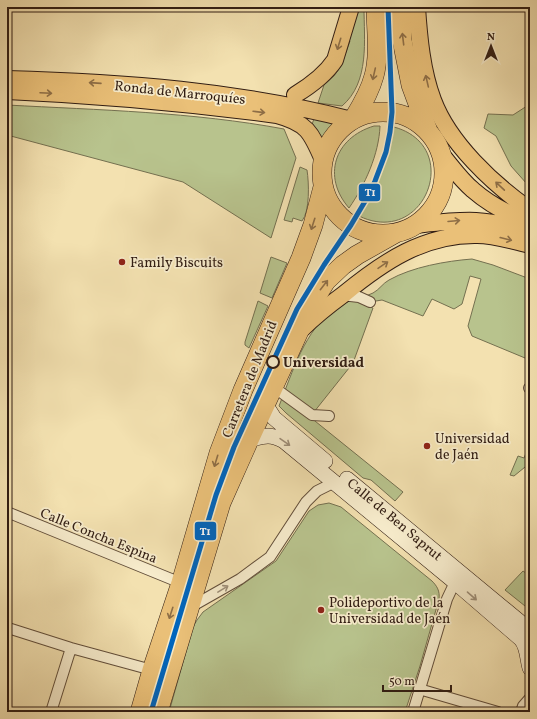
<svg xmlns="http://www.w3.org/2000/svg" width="537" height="719" font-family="Vollkorn,serif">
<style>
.green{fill:#b8c38d;stroke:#747050}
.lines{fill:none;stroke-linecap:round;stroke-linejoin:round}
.street-casing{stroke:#624e3a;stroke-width:12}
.secondary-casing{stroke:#311d13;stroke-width:16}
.primary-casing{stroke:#311d13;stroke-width:18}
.highway-casing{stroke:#311d13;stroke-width:20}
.street{stroke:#f7eccc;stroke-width:10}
.secondary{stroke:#f7eccc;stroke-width:15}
.primary{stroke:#eac078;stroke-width:16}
.highway{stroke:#eac078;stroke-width:19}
.tram-1-casing{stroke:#f7eccc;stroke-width:8}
.tram-1{stroke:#0065bd;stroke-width:5}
.oneway{stroke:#8e6e46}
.oneway2{stroke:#9e8f79}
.poi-dot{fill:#8f2418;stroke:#f7eccc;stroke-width:1.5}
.stop-dot{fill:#f7eccc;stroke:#311d13;stroke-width:2}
.labels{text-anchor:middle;stroke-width:3.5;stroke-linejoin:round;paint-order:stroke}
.street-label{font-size:14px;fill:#311d13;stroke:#f7eccc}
.poi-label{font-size:14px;fill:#311d13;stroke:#f7eccc;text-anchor:start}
.stop-label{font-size:14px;font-weight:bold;fill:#311d13;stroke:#f7eccc;text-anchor:start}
.line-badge{stroke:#f7eccc;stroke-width:1.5}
.badge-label{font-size:11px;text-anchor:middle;font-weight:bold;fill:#fff}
</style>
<rect width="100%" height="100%" fill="#f3e1b0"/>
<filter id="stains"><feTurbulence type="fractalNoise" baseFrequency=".005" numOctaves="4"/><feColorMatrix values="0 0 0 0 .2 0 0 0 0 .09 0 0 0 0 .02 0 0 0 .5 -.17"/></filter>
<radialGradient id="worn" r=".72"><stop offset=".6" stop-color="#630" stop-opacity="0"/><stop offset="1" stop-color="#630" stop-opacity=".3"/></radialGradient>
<!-- green -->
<path class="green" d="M355 7H364C364 40 370 82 342 106L318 103 324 85 334 76 341 66 350 41 346 39Z
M530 104V186L527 184 511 166 496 136 484 128 488 114 513 115Z
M7 105C99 110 193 112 284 129L296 158 271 238 183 182 7 135Z
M315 116 338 121 329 131 321 143 311 127Z
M374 126H380C379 154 365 185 349 208 322 177 334 138 374 126Z
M394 127C464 146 425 248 359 216L370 196 384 163Z
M300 167 307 170C309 183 310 211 302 221L293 218 292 222 284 220Z
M271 257 287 263 272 298 260 293Z
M472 259 493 265 530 279V346L525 358 472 336 468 326 481 279 470 276 462 304 454 309 432 299 423 316 382 300 370 302 367 306 373 308 353 363 310 417 403 492 395 501 371 480 363 478 286 413 279 406C293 371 304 331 336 307 346 301 362 298 373 293 379 290 383 283 389 280 412 267 446 261 472 259Z
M258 301 268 306 249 348 245 345V342Z
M530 443V463L514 476 510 475 518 456 524 458Z
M329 503 341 507 432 581C437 586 440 591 439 599L420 666 405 712H169L193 627 197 620 203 612 276 561 309 511 318 505Z
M523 571 530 576V610L505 590Z"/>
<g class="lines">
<!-- street casing -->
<g class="street-casing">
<path id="street" d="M342 295 359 297 370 302
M529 388H530
M279 391 312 415 329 416
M7 512 181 583
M189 608 240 579 270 557 306 502 317 491 335 482
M8 628 71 648 152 670
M419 689 498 712
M51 712 71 648
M413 712 447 599 455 582
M521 712 523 706 530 698"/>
</g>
<!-- secondary casing -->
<g class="secondary-casing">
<path id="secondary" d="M265 404 274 418 325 461
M249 440C264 436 269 433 284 441L455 582 521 639C528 647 527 658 530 668
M347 479 521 623 530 629"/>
</g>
<!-- primary casing -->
<g class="primary-casing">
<path id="primary" d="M417 7C419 37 422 71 433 100 449 143 493 184 530 210
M7 79C122 82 240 91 352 120
M7 91C97 95 187 103 277 115 307 123 311 132 323 160
M295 95C310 86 325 75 335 60L351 7
M442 155C452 167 461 180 473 190 489 204 510 215 530 222
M415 225C461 220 486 216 530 234
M302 329C315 316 329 305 344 294 383 262 424 234 477 235 495 235 513 241 530 245"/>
</g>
<!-- highway casing -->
<g class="highway-casing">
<path id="highway" d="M401 7 402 40 411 85 428 131
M322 173a61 61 0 1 1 122 0a61 61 0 1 1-122 0Z
M354 118C362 105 370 91 374 76 380 54 376 29 376 7
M140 712 152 670 181 583 219 453 243 390 301 258 313 225 323 187
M158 712 221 503 249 440 311 305 326 281 343 265 357 255 396 233"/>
</g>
<!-- street -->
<use href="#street" class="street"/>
<!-- secondary -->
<use href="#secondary" class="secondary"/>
<!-- primary -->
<use href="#primary" class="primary"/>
<!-- highway -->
<use href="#highway" class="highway"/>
<!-- tram-1 casing -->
<g class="tram-1-casing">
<path id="tram-1" d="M151 712 216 495 234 447 297 309 324 265 351 225 367 198 375 181 386 152 390 132 392 112 388 7"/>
</g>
<!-- tram-1 -->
<use href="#tram-1" class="tram-1"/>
</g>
<!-- one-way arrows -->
<defs><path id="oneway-shaft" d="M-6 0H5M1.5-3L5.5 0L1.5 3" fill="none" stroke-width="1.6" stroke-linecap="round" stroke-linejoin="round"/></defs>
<g class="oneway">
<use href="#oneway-shaft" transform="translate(403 39) rotate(-97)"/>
<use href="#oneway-shaft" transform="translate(339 44) rotate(107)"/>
<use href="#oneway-shaft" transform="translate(374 74) rotate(103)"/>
<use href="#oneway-shaft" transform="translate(427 81) rotate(-103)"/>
<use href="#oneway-shaft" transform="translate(95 83) rotate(-176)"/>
<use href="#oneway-shaft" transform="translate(46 93) rotate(3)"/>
<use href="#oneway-shaft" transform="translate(259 112) rotate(7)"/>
<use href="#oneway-shaft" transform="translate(500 186) rotate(-137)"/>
<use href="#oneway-shaft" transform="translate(454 221) rotate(-5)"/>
<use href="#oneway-shaft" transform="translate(313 224) rotate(108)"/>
<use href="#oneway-shaft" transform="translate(506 239) rotate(14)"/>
<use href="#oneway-shaft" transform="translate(383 265) rotate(-34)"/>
<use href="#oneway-shaft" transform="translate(324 285) rotate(-52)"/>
<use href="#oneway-shaft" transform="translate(216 461) rotate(107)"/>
<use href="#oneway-shaft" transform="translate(171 613) rotate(108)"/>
</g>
<g class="oneway2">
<use href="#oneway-shaft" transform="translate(285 442) rotate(35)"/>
<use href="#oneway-shaft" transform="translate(223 589) rotate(-31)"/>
<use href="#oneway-shaft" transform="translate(472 596) rotate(41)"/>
</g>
<!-- markers -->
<g class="poi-dot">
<circle cx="122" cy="262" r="4"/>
<circle cx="427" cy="446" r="4"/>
<circle cx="321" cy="610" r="4"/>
</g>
<circle class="stop-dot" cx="273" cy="362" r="6"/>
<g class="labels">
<!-- street labels -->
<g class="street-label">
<text transform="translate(180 92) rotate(6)" y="5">Ronda de Marroquíes</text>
<text transform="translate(249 379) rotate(-68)" y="5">Carretera de Madrid</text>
<text transform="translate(395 519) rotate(40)" y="5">Calle de Ben Saprut</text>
<text transform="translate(99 535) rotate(22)" y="5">Calle Concha Espina</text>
</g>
<!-- poi labels -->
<g class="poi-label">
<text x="130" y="267">Family Biscuits</text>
<text x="435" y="443">Universidad<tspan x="435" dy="16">de Jaén</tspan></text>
<text x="329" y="607">Polideportivo de la<tspan x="329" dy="16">Universidad de Jaén</tspan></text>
</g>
<!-- stop labels -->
<g class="stop-label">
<text x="283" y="367">Universidad</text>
</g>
</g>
<g class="line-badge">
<rect x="358" y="183" width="23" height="19" rx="4" fill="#0065bd"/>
<rect x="194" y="521" width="23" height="20" rx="4" fill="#0065bd"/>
</g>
<g class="badge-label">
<text x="370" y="196">T1</text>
<text x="205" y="535">T1</text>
</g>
<!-- margin -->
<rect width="537" height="719" fill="none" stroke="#f3e1b0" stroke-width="24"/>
<rect x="8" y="8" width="521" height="703" fill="none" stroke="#311d13" stroke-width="2"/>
<rect x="12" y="12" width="513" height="695" fill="none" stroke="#311d13"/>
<!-- north arrow -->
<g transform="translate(491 46)" stroke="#f7eccc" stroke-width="3" paint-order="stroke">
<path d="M0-3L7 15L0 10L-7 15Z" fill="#311d13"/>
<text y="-6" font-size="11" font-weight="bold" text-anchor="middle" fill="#311d13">N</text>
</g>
<!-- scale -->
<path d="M383 685v6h68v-6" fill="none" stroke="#311d13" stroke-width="2"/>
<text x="389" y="685" font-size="12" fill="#311d13" stroke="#f7eccc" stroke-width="3" paint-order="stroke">50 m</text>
<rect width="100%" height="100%" filter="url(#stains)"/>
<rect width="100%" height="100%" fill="url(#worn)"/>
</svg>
